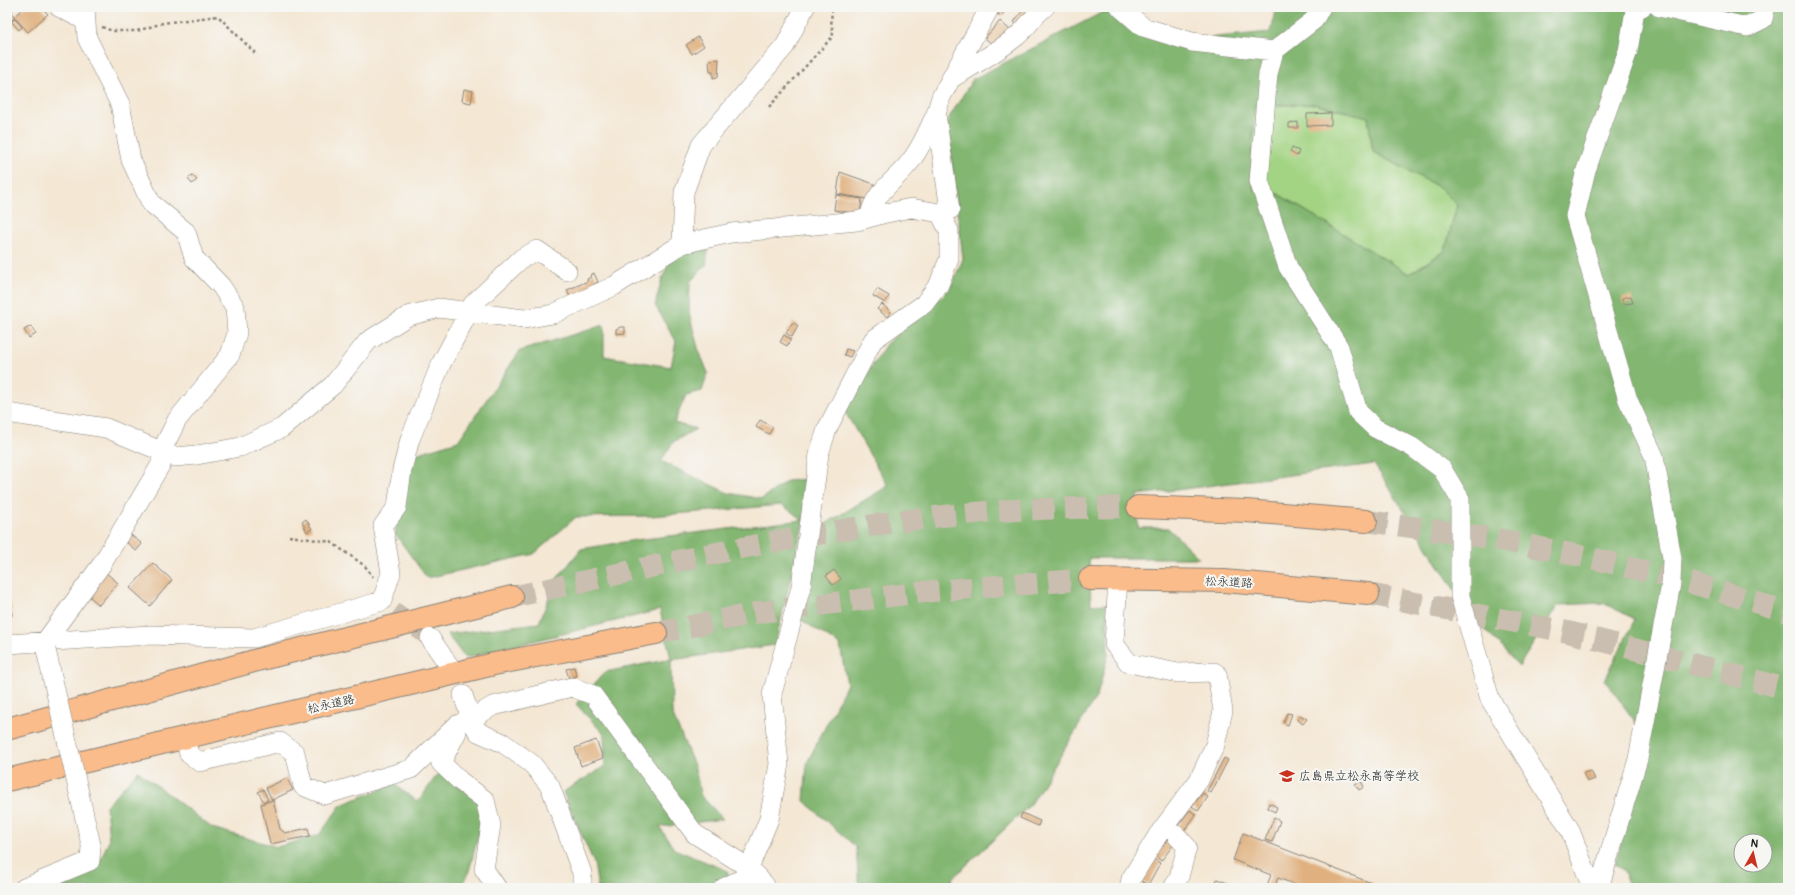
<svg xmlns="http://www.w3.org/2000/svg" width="1795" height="895" font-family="Pangolin,'Klee One',sans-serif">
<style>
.green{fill:#a3d483;stroke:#607850}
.forest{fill:#82b671;stroke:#4f6946;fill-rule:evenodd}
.building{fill:#e0b17f}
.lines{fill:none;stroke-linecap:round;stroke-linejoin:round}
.minor-tunnel{stroke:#c9beaf;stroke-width:19;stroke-dasharray:19 10;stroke-linecap:butt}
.highway-tunnel{stroke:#c9beaf;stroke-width:22;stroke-dasharray:22 11;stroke-linecap:butt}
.minor-casing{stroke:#888278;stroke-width:20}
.highway-casing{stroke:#888278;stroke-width:24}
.path{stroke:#888278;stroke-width:2.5;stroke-dasharray:3 3;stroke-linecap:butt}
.minor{stroke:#fff;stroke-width:19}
.highway{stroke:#fabc8b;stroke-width:22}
.minor-bridge-casing{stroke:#888278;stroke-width:20;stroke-linecap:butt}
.minor-bridge{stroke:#fff;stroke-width:19}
.labels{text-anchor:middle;stroke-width:4;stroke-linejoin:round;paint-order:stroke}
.street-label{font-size:12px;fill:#1c1c1c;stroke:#f6f6f2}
.poi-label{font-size:12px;fill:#1c1c1c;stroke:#f6f6f2;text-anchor:start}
</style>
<rect width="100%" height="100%" fill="#f6f6f2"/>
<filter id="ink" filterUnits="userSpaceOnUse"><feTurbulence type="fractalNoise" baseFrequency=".025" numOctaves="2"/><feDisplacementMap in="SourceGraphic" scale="8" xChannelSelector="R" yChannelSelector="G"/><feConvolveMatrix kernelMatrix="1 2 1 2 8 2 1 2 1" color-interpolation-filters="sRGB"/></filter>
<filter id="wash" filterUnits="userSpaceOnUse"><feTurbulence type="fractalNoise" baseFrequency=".012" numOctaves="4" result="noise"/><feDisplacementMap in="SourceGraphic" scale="16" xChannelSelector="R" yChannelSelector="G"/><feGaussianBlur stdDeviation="0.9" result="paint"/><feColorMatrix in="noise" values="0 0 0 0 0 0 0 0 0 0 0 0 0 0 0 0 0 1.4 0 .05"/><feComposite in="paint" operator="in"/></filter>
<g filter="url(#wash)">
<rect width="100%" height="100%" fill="#f4e7d4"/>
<!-- green -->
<path class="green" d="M1314 104 1368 117 1373 152 1439 187 1457 205 1445 251 1409 274 1278 194 1254 191 1251 178 1254 106Z"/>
<!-- forest -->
<path class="forest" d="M1277 7H1788V888H1627L1625 872 1615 864 1649 741 1605 680 1635 619 1603 603 1558 605 1519 666 1470 614 1374 464 1138 495V528H1168L1199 558H1089L1091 605 1107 604 1108 655 1097 696 1031 804 953 878 950 888H859L856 847 804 801 807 763 847 684 840 645 800 619 814 531 888 486 844 410 886 344 950 289 963 259 947 121 973 79 1105 11 1162 42 1271 32ZM1314 104 1368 117 1373 152 1439 187 1457 205 1445 251 1409 274 1278 194 1254 191 1251 178 1254 106ZM1741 841H1765V865H1741Z
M709 245 706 265 690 282 689 313 698 348 708 373 702 391 686 395 674 423 696 429 673 442 661 461 728 493 762 499 787 481 808 479 804 520 775 645 671 660 672 713 695 768 701 796 723 819 660 827 674 849 728 871 727 888H598L594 863 563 792 605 766 604 734 576 704 605 672 671 659 660 610 465 658 447 634 539 623 556 580 581 549 636 540 803 520 782 505 651 516 576 517 534 554 427 578 395 534 412 455 458 441 520 351 604 325V356L671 367 676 341 655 305C661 285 664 256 688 249 694 247 702 246 709 245Z
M138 771 212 828 277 847 319 835 341 805 394 784 418 802 439 772 475 797 484 814 469 871 462 888H50L97 868 109 840 106 806Z"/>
<g id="blocks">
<!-- building -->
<path class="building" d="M25 7H41L48 14 28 32 14 17Z
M1001 7H1006L1002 16 997 14Z
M1025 7H1032L1020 26 1014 22Z
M11 9 15 19 7 21V11Z
M15 19 22 27 19 30 11 21Z
M1000 21 1010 30 996 48 985 38Z
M698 37 704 46 692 54 686 45Z
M719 59 718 77 713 78V72H710L709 60Z
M464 89 473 91 471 103 462 101Z
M1331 113V125L1307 126V114Z
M1298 122V128H1289V123Z
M1292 148 1299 151 1297 156 1290 152Z
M840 172 880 186 874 200 837 194Z
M192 175 197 180 192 184 188 179Z
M836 195 862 199 860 214 834 210Z
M594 273 598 282 594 284 595 286 571 299 567 290 588 281 587 279 591 277 590 275Z
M877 289 889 296 885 303 873 296Z
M1631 296 1633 303 1623 304 1622 298Z
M882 304 891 312 887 317 877 309Z
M793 322 798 326 792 337 786 333Z
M31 326 36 334 29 338 24 330Z
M621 327H625V333L616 334V329Z
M784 335 791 339 787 346 780 342Z
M846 349 853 351 850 357 844 355Z
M760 420 773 427 769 434 756 427Z
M306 519 312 529 307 532 302 522Z
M131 535 142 544 136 551 125 541Z
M153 563 172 580 150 606 130 588Z
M834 570 841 579 833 585 826 576Z
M104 571 118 583 99 605 86 593Z
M7 603H11L12 616H7Z
M574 667 577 676 569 678 566 669Z
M1287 713 1292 714 1288 725 1283 723Z
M1300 715 1307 719 1303 724 1297 720Z
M596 740 603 758 581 766 575 748Z
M1224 758 1228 760 1211 793 1207 791Z
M1591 771 1595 779 1587 782 1583 773Z
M287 778 293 790 272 800 266 788Z
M1361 781 1364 787 1359 790 1355 784Z
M263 789 268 800 264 802 258 792Z
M1203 793 1208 797 1198 811 1192 806Z
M273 800 280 829 285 833 308 828 310 836 270 844 261 804Z
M1269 803 1277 807 1275 812 1267 808Z
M1190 810 1196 815 1161 861 1155 856Z
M1022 813 1040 821 1038 826 1020 818Z
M1274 818 1280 821 1272 842 1265 840Z
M1243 833 1384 888H1304L1278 878 1274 888H1266L1271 875 1233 860Z
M1153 859 1160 863 1148 885 1141 881Z
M1217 879 1241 888H1214Z"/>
</g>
</g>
<g filter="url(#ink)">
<use href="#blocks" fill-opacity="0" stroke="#888278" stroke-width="1"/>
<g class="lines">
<!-- minor-tunnel -->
<path class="minor-tunnel" d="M394 611 430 638"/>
<!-- highway-tunnel -->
<path class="highway-tunnel" d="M1366 521 1491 538 1591 558 1685 581 1788 612
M1368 594 1568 632 1788 689
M512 597C661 565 811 529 963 514 1021 508 1080 508 1138 507
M656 633 761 612 932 591 1090 579"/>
<!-- minor casing -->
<g class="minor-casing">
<path id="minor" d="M59 7 86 21
M1120 7 1143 27 1192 42 1274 51
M1321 7 1314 20 1274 51 1268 74 1259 181 1288 267 1339 347 1358 412 1375 428 1412 447 1442 469 1460 499V596L1490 699 1570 830 1592 888
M1659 7 1747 27 1763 19 1766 7
M952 78C974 65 998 52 1017 36 1028 27 1034 15 1045 7
M940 213 950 210 936 114 941 97 990 7
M870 217C872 194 896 180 909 163 921 149 928 130 936 114
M682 244 684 192 701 145 785 46 805 7
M7 413 106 428 175 457 197 455 240 447 282 428 333 385 368 341 408 316 439 308 524 319 553 314 614 286 682 244 731 233 857 221 882 214 911 208 940 213 949 231V259L939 284 924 304 873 340 827 429 819 454 801 587 772 694 779 764 769 819 749 868 742 879 723 888
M1118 579 1114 644 1129 663 1178 673 1214 672 1217 674 1223 711 1215 745 1199 780 1158 835 1131 879 1129 888
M430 638 450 667
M7 644 150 635 254 638 382 601 391 573 383 526 397 507 402 470 410 439 441 364 473 304 522 258 537 250 567 271
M46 650 44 643 102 564 161 464V452L177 420 230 355 237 333 235 307 221 286 194 258 186 232 151 203 131 160 120 104 87 38 85 7
M463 695 471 719 478 732 503 743 532 764 550 786 582 873V888
M457 732 441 763 460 781 485 800 491 825 484 869 497 888
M185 739 189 754 200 762 280 742 295 753 303 786 325 795 411 769 457 725 471 719 493 706 572 687 593 695 695 834 749 868 765 885V888
M24 888 90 861 91 845
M1173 888 1179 877 1187 847 1176 835
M1599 888 1638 759 1671 584 1672 558 1654 456 1628 400 1575 216 1586 170 1628 51 1635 10 1642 7"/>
</g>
<!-- highway casing -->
<g class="highway-casing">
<path id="highway" d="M1138 507 1246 511 1366 521
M1090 579 1224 581 1368 594
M7 729 261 659 512 597
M7 780 494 664 656 633"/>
</g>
<!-- path -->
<path class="path" d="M102 27 113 31H137L163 23 218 16 255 53
M769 107 833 36 831 19 833 7
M289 536 331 542 365 566 373 577"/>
<!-- minor -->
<use href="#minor" class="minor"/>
<!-- highway -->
<use href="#highway" class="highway"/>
<!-- minor-bridge casing -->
<g class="minor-bridge-casing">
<path id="minor-bridge" d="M46 650 91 845"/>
</g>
<!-- minor-bridge -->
<use href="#minor-bridge" class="minor-bridge"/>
</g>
</g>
<!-- icons -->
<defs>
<g id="school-bare" transform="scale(1.2)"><path d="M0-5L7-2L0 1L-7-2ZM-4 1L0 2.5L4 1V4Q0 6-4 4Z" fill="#c8321e" stroke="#f6f6f2" stroke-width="2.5" paint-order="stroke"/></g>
</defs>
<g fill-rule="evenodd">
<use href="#school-bare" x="1287" y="776"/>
</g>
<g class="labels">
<!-- street labels -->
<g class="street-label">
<text transform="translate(1229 582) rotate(3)" y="4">松永道路</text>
<text transform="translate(331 704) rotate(-13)" y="4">松永道路</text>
</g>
<!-- poi labels -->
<g class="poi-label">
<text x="1299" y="780">広島県立松永高等学校</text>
</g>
</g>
<!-- margin -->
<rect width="1795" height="895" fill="none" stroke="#f6f6f2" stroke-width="24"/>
<!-- north arrow -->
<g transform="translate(1753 853) rotate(8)"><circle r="19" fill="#f6f6f2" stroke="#9f9f9c"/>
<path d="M0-3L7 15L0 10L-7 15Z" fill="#c8321e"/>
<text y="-6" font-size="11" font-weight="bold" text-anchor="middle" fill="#1c1c1c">N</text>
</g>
</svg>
